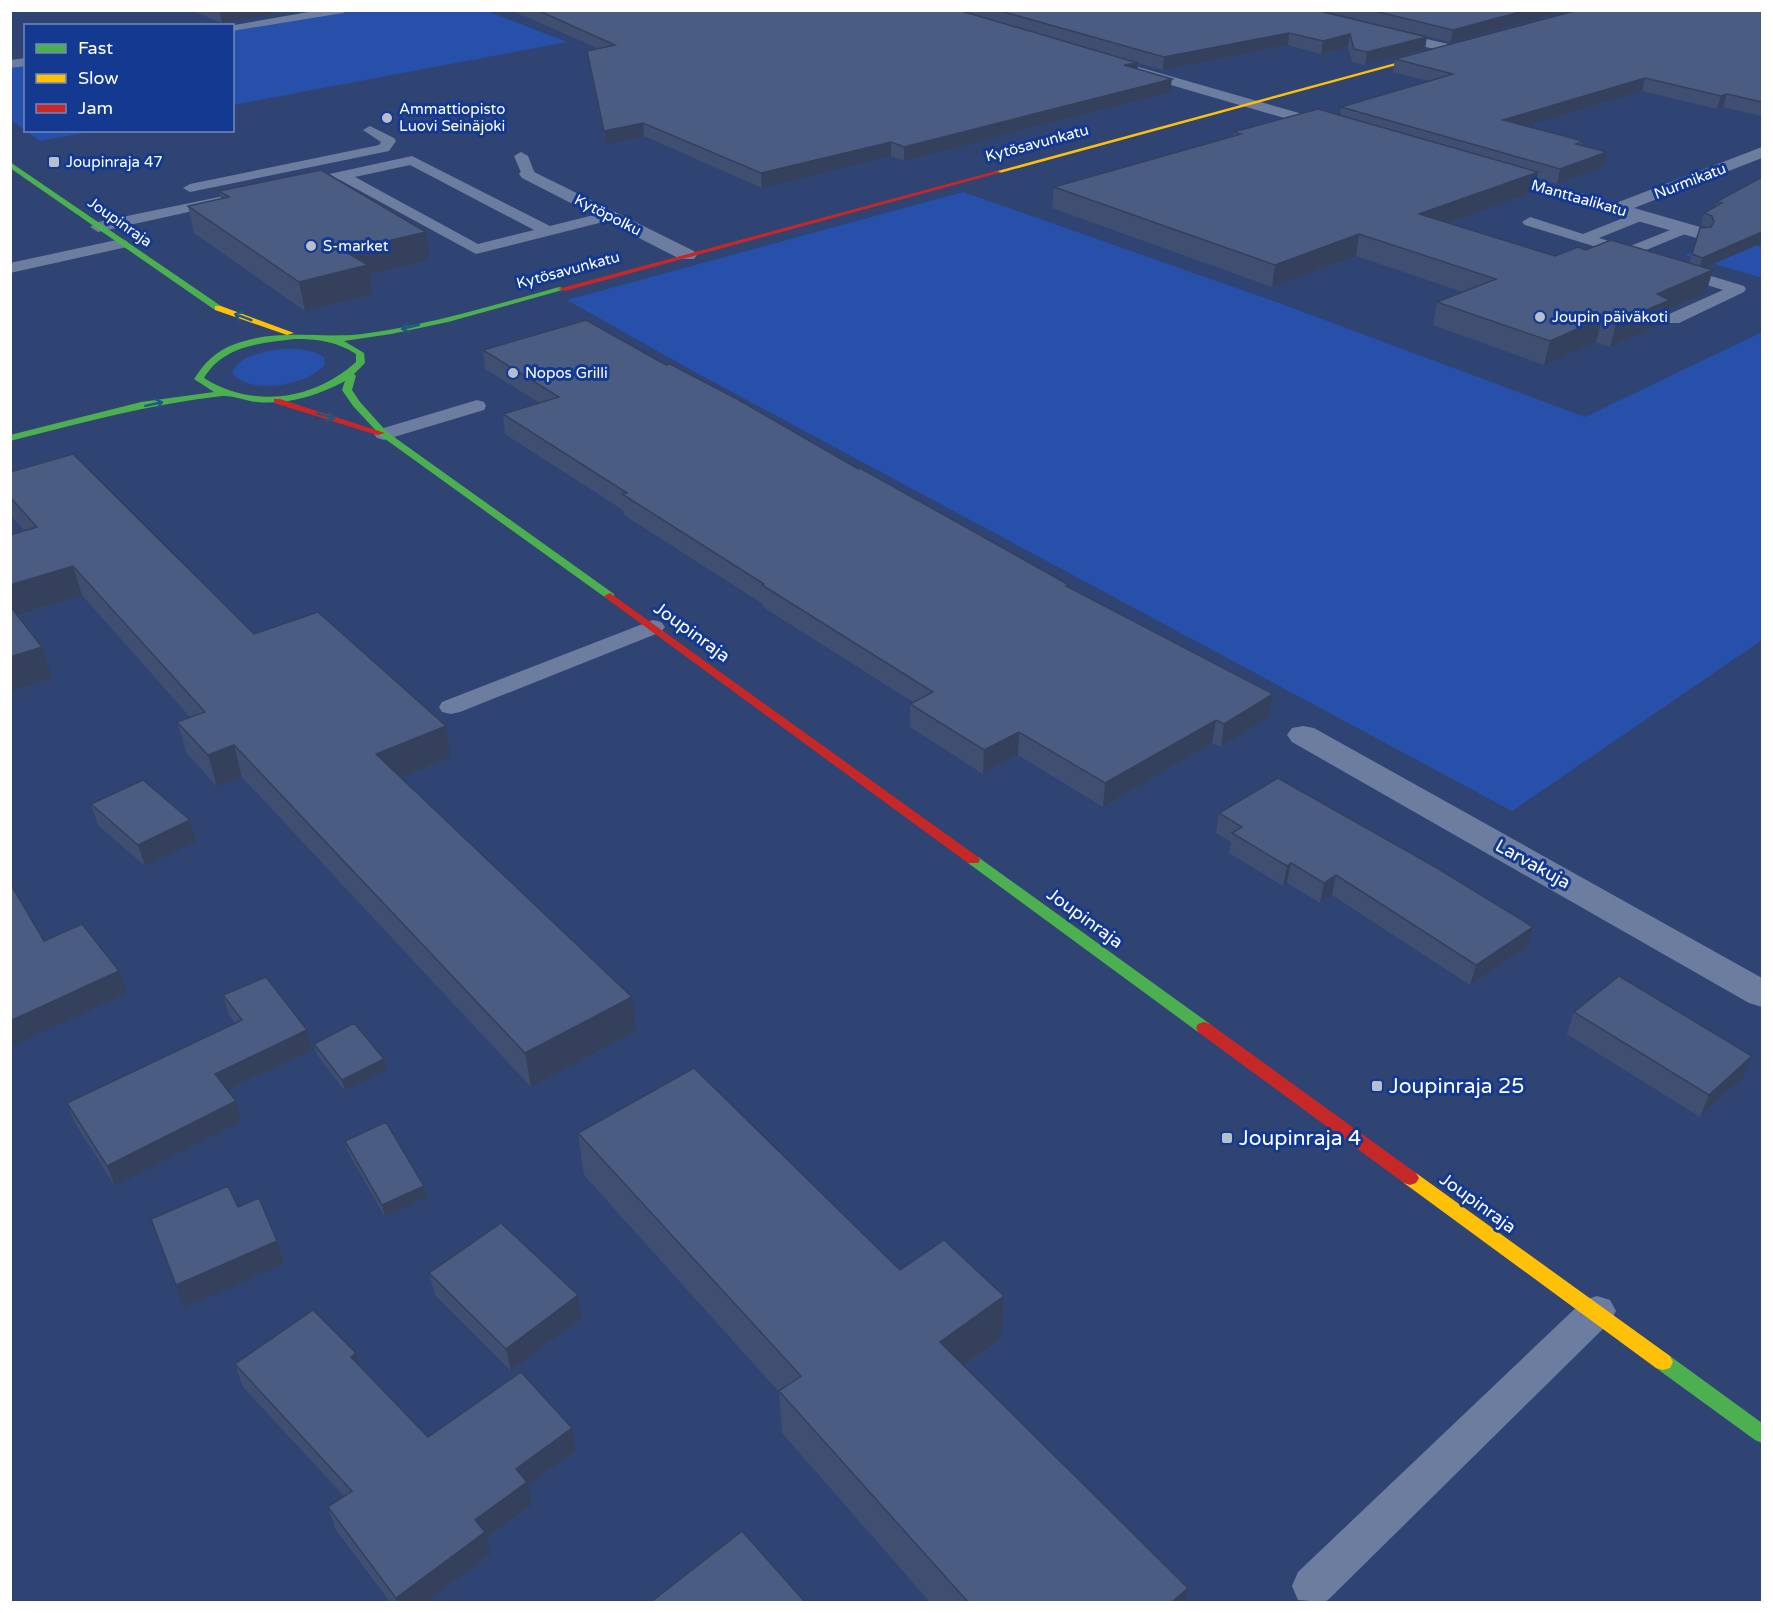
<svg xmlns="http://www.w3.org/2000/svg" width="1773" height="1613" font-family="'Varela Round',sans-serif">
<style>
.green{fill:#2650a9}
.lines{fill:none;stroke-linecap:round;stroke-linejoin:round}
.lane{fill:#6d7d9f;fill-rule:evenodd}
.street{fill:#6d7d9f;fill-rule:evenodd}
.fast{fill:#4caf50;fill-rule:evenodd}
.slow{fill:#ffc107;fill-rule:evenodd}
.jam{fill:#c62828;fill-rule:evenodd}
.wall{fill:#404f71}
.shaded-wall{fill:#34405c}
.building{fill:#4b5c83;stroke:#34405c;stroke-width:1.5}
.oneway{stroke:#215681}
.poi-dot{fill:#b7bece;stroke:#133991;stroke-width:2}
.labels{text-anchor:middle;stroke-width:6;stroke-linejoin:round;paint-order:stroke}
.far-poi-label{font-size:15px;fill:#fff;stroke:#133991;text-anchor:start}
.far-street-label{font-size:15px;fill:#fff;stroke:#133991}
.street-label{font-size:18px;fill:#fff;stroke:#133991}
.near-poi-label{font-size:21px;fill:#fff;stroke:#133991;text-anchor:start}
</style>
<rect width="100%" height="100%" fill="#304474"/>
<!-- green -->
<path class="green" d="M484 10 567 42 233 105 232 30 349 11Z
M25 64 26 130 94 131 40 141 11 120 10 66Z
M963 192 1279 303 1585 417 1762 332V640L1512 811 693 371 567 300Z
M1729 238 1762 247V278L1685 255Z
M281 349H299L314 352 324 357 325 364C309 385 250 396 232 373 239 355 264 352 281 349Z"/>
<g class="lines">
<!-- lane -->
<path class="lane" d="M320 10H348L343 13 232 31V26H229Z
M26 58V66L10 68V60Z
M370 126 394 138 396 141 389 151 190 192 183 188 190 184 379 145 381 142 363 130Z
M521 152 528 156 535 174 533 177H523L514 156Z
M412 156 550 226 610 211 618 216 615 219 476 254 340 180 297 189 290 185 297 181ZM410 165 534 230 478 244 355 177Z
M224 196 231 200 229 203 98 232 90 227 98 222Z
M1641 211 1646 213 1649 216 1646 219 1599 238 1628 247 1680 226 1685 224 1693 229 1690 232 1629 257 1525 225 1522 222 1530 217 1583 234Z
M121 239 127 241 129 244 127 247 10 273V263Z
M1675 265 1744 286 1746 289 1744 292 1679 323H1667L1664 319 1667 315 1723 290 1669 273 1667 270 1669 267Z
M477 400 484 402 486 406 484 410 384 440 377 438 374 434 377 430Z
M653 620 661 622 665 627 661 632 460 712 451 714 442 712 439 707 442 702Z
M1597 1296 1610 1300 1616 1311 1610 1322 1328 1600 1323 1602 1298 1600 1292 1586 1298 1572 1584 1300Z"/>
<!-- street -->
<path class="street" d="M1383 29 1457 46 1459 49 1452 53 1378 36 1376 33Z
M1128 64 1341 125 1343 128 1335 133 1329 131 1123 71 1121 68Z
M1762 147V158L1634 208 1707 229 1709 233 1707 237 1700 239 1485 177 1482 173 1485 169 1491 168 1616 203Z
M528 169 694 251 697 255 694 259H680L522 178 519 174 522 170Z
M1303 726 1314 728 1762 978V1007L1749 1003 1292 742 1287 735 1292 728Z"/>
<!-- fast -->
<path class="fast" d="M10 162 221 306V310H215L10 168Z
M559 287 566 289 448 322 391 334 344 341 364 353 365 363 354 374 356 376 352 390 360 402 387 432 614 594V598H606L381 436 353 406 342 390 345 381C319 395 288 405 257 402 246 401 232 395 222 396 150 404 81 423 10 441V435L141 402 214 392 194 379C205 362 216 351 235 344 279 328 318 339 362 334 429 325 494 305 559 287ZM294 339C317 339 336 341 356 354V362C314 400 253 409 204 378 223 346 260 343 294 339Z
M973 856 978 857 1210 1024 1212 1028 1210 1032H1198L968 863 966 860Z
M1663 1354 1670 1356 1762 1423V1443L1755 1440 1656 1368 1653 1362 1656 1356Z"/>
<!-- slow -->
<path class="slow" d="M1436 52 1441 53 1000 173 994 172Z
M215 306H221L294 333 287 335 215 310Z
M1410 1171 1416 1173 1670 1356 1673 1362 1670 1368 1663 1370 1656 1368 1404 1183 1401 1178 1404 1173Z"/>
<!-- jam -->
<path class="jam" d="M996 171 1002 172 565 291 558 289Z
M274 399H280L385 433 377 435 274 403Z
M610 593 978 857 980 860 978 863H968L606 598 604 596Z
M1204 1022 1210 1024 1416 1173 1419 1178 1416 1183 1410 1185 1404 1183 1198 1032 1196 1028 1198 1024Z"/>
</g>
<!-- wall -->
<path class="wall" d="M191 10H296L222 23Z
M511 10H1315L1425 49 1365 65 1352 62 1348 47 1321 54 1288 45 1163 70 1138 63V69L1170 92 904 161 891 156 762 188 644 136 606 145 589 63 587 51 597 48Z
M1320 10H1568L1450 42Z
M1762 10V116L1723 107 1717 109 1642 91 1526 126 1583 141 1582 145 1607 152 1604 166 1557 184 1537 178 1534 192 1449 223 1555 256 1586 250 1689 263 1700 228 1707 227 1701 225 1704 213 1715 207 1716 202 1762 177 1705 268 1706 293 1668 310 1664 323 1610 347 1596 342 1544 365 1433 325 1437 302 1463 292 1356 256 1272 287 1052 208 1054 187 1233 136V132L1340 115 1341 107 1429 81 1393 72 1395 59Z
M219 191 430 260 369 274 373 294 305 311 194 233 188 206 221 199Z
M483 350 666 365 858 469 1068 587 1269 717 1221 747 1212 743 1103 807 1018 755 983 774 910 727V704L913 702 763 607V604L624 515 623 510 505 434 503 414 540 403 485 369Z
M10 472 254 634 451 757 402 778 636 1031 531 1087 242 777 217 787 187 753 177 722 190 717 82 595 18 616 52 678 10 692V535L25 531 10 515Z
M91 804 190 820 197 841 145 866 98 825Z
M1219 813 1527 947 1470 985 1332 895 1320 903 1287 883 1283 886 1229 853 1231 842 1216 833Z
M223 995 312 1050 227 1091 236 1101 242 1121 115 1186 75 1123 67 1103 235 1023 229 1015Z
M1574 1012 1742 1079 1700 1117 1567 1034Z
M314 1044 384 1059 387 1070 345 1091 317 1055Z
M578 1133 900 1270 1004 1296 1001 1339 965 1366 1185 1602H930L782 1433 779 1392 584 1175Z
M345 1141 424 1186 427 1197 385 1217 348 1152Z
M429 1273 582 1318 511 1371 435 1295Z
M235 1364 359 1365 428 1437 576 1451 528 1486 532 1505 487 1538 491 1554 427 1602H390L336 1530 328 1507 344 1496 243 1387Z"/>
<!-- shaded-wall -->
<path class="shaded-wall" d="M221 10H296L222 23 219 11Z
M1527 10H1568L1450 42 1453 30Z
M1289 33 1288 45 1163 70 1164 57Z
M1350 34 1348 47 1321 54 1323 41Z
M1427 37 1425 49 1365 65 1367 52Z
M1138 63 1137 75 1124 65Z
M1645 78 1642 91 1500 134 1503 120Z
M1172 79 1170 92 904 161V147Z
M1727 94 1723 107 1717 109 1721 96Z
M643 123 644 136 606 145 604 131Z
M891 142V156L762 188 761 173Z
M1607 152 1604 166 1557 184 1560 169Z
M1538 172 1534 192 1415 235 1419 214Z
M426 232 430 260 369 274 373 294 305 311 299 282 344 251Z
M1762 232V243L1699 270 1702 258Z
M1359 234 1356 256 1272 287 1275 265Z
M1713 270 1706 293 1668 310 1664 323 1610 347 1616 323 1657 294Z
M1602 318 1596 342 1544 365 1550 341Z
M73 566 82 595 10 618V585Z
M42 647 52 678 10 692V657Z
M1273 694 1269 717 1221 747 1224 724Z
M1216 720 1212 743 1103 807 1105 783Z
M446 726 451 757 383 786 376 754Z
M1019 732 1018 755 983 774 984 750Z
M234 745 242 777 217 787 208 755Z
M190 820 197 841 145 866 138 845Z
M1291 863 1287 883 1283 886 1287 866Z
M1336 875 1332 895 1320 903 1324 883Z
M1533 927 1527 947 1470 985 1476 965Z
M119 971 127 993 10 1047V1021Z
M632 997 636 1031 531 1087 525 1053Z
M307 1030 312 1050 221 1094 215 1074Z
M1752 1056 1742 1079 1700 1117 1709 1095Z
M384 1059 387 1070 345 1091 342 1080Z
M236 1101 242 1121 115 1186 107 1166Z
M424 1186 427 1197 385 1217 382 1205Z
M277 1241 284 1264 184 1308 176 1285Z
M578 1295 582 1318 511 1371 506 1349Z
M1004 1296 1001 1339 939 1384 940 1342Z
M356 1353 362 1376 351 1357Z
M572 1428 576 1451 528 1486 532 1505 487 1538 491 1554 427 1602H397L396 1598 475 1520 516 1469Z
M1188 1588 1185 1602H1172Z"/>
<!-- building -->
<path class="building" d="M537 10H958L1138 63 1124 65 1172 79 904 147 891 142 761 173 643 123 604 131 587 51 615 45Z
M997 10H1315L1427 37 1367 52 1354 49 1350 34 1323 41 1289 33 1164 57Z
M1370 10H1527L1453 30Z
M1578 10H1762V102L1727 94 1721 96 1645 78 1503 120 1583 141 1576 144 1607 152 1560 169 1341 107 1453 74 1395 59Z
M1318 109 1538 172 1419 214 1555 256 1578 247 1586 250 1611 240 1713 270 1657 294 1670 300 1616 323 1602 318 1550 341 1437 302 1496 279 1359 234 1275 265 1054 187 1241 134 1233 132Z
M321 170 426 232 344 251 368 265 299 282 188 206 229 197 219 191Z
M1762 177V232L1702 258 1692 254 1700 228 1711 227 1714 222 1712 216 1704 213 1722 203 1716 202Z
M586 320 666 365 670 364 737 399 858 469 860 468 1069 585 1066 586 1273 694 1224 724 1216 720 1105 783 1019 732 984 750 910 704 933 692 762 585 764 584 622 494 627 493 503 414 559 397 483 350Z
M73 454 254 634 318 612 446 726 376 754 632 997 525 1053 234 745 208 755 177 722 205 712 73 566 10 585V535L37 527 10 497V472Z
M10 606 42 647 10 657Z
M1278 778 1437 868 1533 927 1476 965 1336 875 1324 883 1291 863 1287 866 1232 833 1242 827 1219 813Z
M143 780 190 820 138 845 91 804Z
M10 883 44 941 82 924 119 971 10 1021Z
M1619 976 1752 1056 1709 1095 1574 1012Z
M266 977 307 1030 215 1074 236 1101 107 1166 67 1103 242 1020 223 995Z
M354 1023 384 1059 342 1080 314 1044Z
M694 1068 900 1270 944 1240 1004 1296 940 1342 1188 1588 1172 1602H968L779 1391 801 1376 578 1133Z
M386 1122 424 1186 382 1205 345 1141Z
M228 1186 238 1207 259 1198 277 1241 176 1285 151 1219Z
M501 1223 578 1295 506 1349 429 1273Z
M313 1310 356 1353 351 1357 428 1437 521 1372 572 1428 516 1469 527 1482 475 1520 485 1532 396 1598 328 1507 352 1491 235 1364Z
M742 1531 805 1602H651Z"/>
<!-- one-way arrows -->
<defs><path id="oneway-shaft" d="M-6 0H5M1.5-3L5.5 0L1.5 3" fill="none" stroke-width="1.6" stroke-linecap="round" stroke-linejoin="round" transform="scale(1.5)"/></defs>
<g class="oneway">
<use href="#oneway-shaft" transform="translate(243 317) rotate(-159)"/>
<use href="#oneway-shaft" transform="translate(410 327) rotate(166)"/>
<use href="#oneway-shaft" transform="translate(154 404) rotate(-12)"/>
<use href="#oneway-shaft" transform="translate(326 416) rotate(17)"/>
</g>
<!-- markers -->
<g class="poi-dot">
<circle cx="387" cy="118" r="6"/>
<rect x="48" y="156" width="12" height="12" rx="3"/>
<circle cx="311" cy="246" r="6"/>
<circle cx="1540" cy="317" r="6"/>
<circle cx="513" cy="373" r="6"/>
<rect x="1371" y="1080" width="12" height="12" rx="3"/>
<rect x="1221" y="1132" width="12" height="12" rx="3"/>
</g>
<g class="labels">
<!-- far-poi labels -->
<g class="far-poi-label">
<text x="399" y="114">Ammattiopisto<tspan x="399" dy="17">Luovi Seinäjoki</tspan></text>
<text x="66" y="167">Joupinraja 47</text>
<text x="323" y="251">S-market</text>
<text x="1552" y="322">Joupin päiväkoti</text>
<text x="525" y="378">Nopos Grilli</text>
</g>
<!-- far-street labels -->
<g class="far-street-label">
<text transform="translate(1037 143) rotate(-15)" y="5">Kytösavunkatu</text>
<text transform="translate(1690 181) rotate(-21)" y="5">Nurmikatu</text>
<text transform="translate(1579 198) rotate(16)" y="5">Manttaalikatu</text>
<text transform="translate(608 215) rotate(27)" y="5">Kytöpolku</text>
<text transform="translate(120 222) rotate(35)" y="5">Joupinraja</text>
<text transform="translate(568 270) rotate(-15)" y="5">Kytösavunkatu</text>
</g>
<!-- street labels -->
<g class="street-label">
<text transform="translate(692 632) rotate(36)" y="6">Joupinraja</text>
<text transform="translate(1533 864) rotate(29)" y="6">Larvakuja</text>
<text transform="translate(1085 918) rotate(36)" y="6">Joupinraja</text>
<text transform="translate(1478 1203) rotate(36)" y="6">Joupinraja</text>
</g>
<!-- near-poi labels -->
<g class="near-poi-label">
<text x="1389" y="1093">Joupinraja 25</text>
<text x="1239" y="1145">Joupinraja 4</text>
</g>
</g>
<!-- border -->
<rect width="1773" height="1613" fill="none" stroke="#ffffff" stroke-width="24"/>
<!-- legend -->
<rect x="24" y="24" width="210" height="108" fill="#133991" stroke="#7188bd" stroke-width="1.5"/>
<rect x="36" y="44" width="30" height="9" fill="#4caf50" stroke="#7188bd" stroke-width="1.5"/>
<text x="78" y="54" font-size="18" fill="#ffffff">Fast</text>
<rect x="36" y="74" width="30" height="9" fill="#ffc107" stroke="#7188bd" stroke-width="1.5"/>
<text x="78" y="84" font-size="18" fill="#ffffff">Slow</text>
<rect x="36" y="104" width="30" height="9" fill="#c62828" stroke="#7188bd" stroke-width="1.5"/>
<text x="78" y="114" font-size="18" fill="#ffffff">Jam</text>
</svg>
